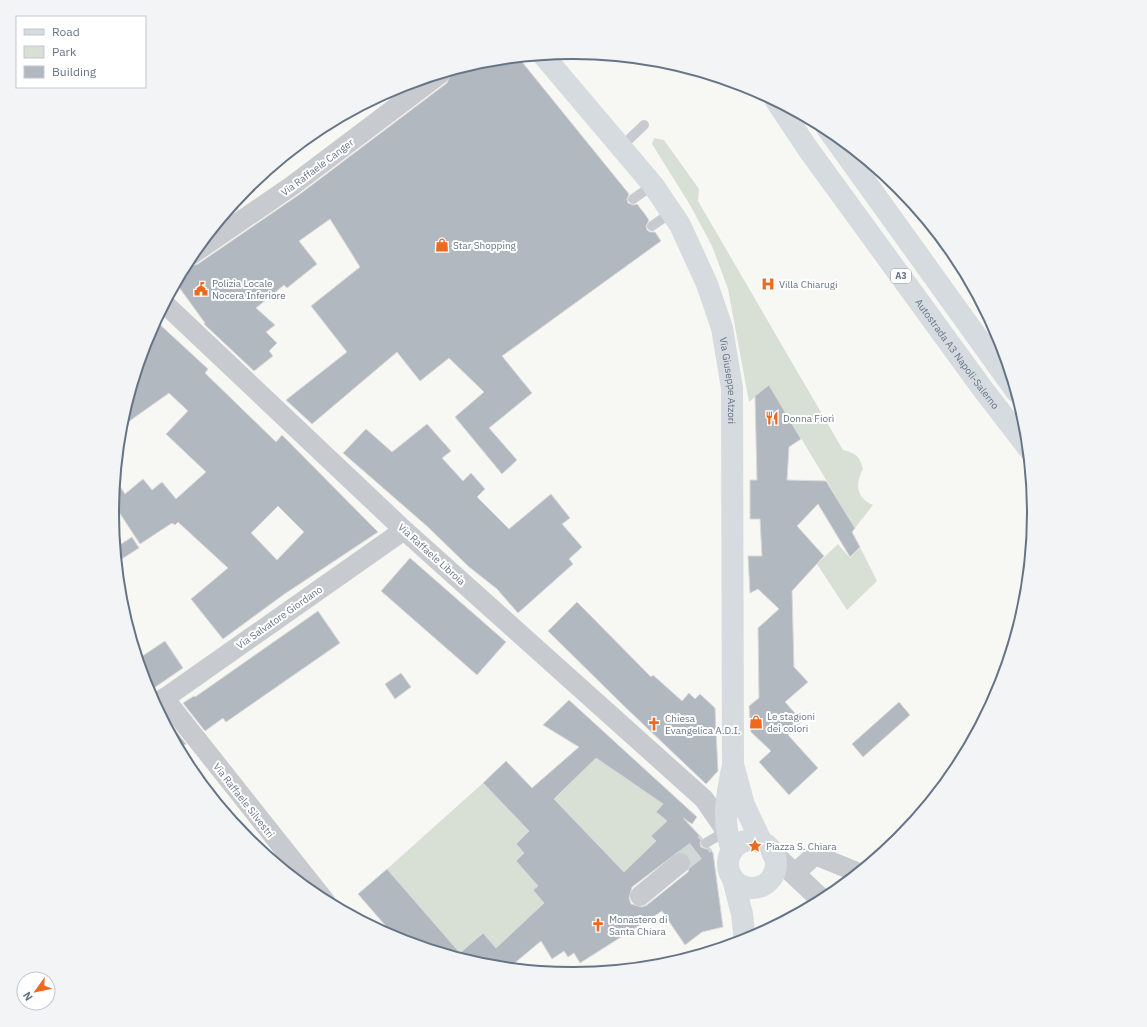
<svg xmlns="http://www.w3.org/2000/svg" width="1147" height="1027" font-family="'IBM Plex Sans',sans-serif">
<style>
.green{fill:#d8e0d5}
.building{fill:#b2b8bf;stroke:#d9d9d7;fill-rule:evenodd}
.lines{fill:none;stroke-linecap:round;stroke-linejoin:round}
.minor-tunnel{stroke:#d2d7d9;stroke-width:20;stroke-dasharray:20 10;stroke-linecap:butt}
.service{stroke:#c7cace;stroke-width:10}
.minor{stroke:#c7cace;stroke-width:20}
.tertiary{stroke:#c7cace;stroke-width:22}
.primary{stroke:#d6dbdf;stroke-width:22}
.motorway{stroke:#d6dbdf;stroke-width:22}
.labels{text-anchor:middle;stroke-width:4;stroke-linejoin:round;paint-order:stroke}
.shield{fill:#fff;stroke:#939eab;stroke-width:1}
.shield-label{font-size:9px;font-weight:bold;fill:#657487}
.street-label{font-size:10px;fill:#657487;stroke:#fff}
.poi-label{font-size:10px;fill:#657487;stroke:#fff;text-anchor:start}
.rim{fill:none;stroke:#657487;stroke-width:2}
</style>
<rect width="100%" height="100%" fill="#f7f8f4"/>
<!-- green -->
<path class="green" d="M654 138 664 140 699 189 698 201 843 450C855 453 860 456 863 469 855 484 856 498 873 505L855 528 769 385 749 402 728 289 712 246 690 205 652 144Z
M892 181 900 187 957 257 985 309Z
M838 544 850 558 860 547 877 581 847 610 817 564Z
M596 758 663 804 656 812 667 821 652 836 656 841 624 872 554 799Z
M483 783 530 830 516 844 524 853 516 861 529 876 554 870 534 890 544 903 496 948 482 933 460 953 387 869Z"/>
<!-- building -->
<path class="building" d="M518 57 629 194 627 199 628 203 633 205 637 204 644 213 649 220 646 226 647 230 650 232H655L661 241 502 356 532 393 489 428 517 460 502 474 455 417 484 392 449 358 420 381 397 352 312 424 286 400 347 352 311 306 360 267 330 219 299 241 317 264 287 288 284 285 256 308 275 325 266 332 277 343 269 351 273 356 254 371 204 324 205 323 176 283 181 274 191 266 198 264 300 194 447 83 451 74 460 68 484 61Z
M234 203 238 209 221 220V219Z
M156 321 208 369 205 373 276 442 282 435 378 532 283 595 223 639 191 599 228 568 178 522 175 525 172 523 140 544 113 503 115 479 125 494 143 479 152 490 162 482 176 499 206 472 166 434 188 411 169 393 121 427 147 337ZM278 506 304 532 277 560 251 533Z
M769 385 801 439 789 447 787 480 826 481 855 528 852 532 860 547 850 557 818 504 797 526 824 556 792 591 794 667 808 682 785 702 802 721 788 735 818 768 789 795 759 762 771 751 751 732 749 706 759 698 758 628 779 609 758 589 750 593 748 556H762L760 519H750V480H757L755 396Z
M427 424 451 451 442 458 463 481 471 473 485 489 477 497 509 529 551 494 570 518 562 524 582 547 569 559 573 564 518 613 497 589 468 566 428 527 343 453 366 429 392 452Z
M132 537 139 548 117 562 115 548Z
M410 558 506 642 477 675 381 591Z
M577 602 651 677 653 675 682 701 689 693 695 699 700 694 715 708 718 771 706 784 623 705 548 631Z
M318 611 340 643 226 722 223 718 205 731 183 703 194 696 195 697Z
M165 641 183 668 148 692 138 659Z
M401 673 411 687 395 699 385 684Z
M569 700 697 817 692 824 683 818 702 838 700 843 701 847 706 849 710 848 713 853 723 927 702 932 685 945 662 911 580 963 574 953 568 957 564 951 552 959 541 941 511 966 509 962 502 968 483 966 398 940 358 894 387 869 460 953 483 933 496 948 544 903 533 890 538 886 516 861 524 853 516 844 529 831 483 783 506 761 532 788 579 747 543 725ZM596 758 663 804 656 812 667 821 651 836 656 841 624 872 554 799ZM678 852H684L689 856 691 861 688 872 647 905 642 907 631 904 629 898 632 887Z
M899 702 910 715 863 757 852 744Z
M171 725 186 744 178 749 167 728Z"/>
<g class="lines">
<!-- minor-tunnel -->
<path class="minor-tunnel" d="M680 863 706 843"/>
<!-- service -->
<path class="service" d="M621 147 644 125
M633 199 653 185
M652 226 672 212
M706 843 726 831"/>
<!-- minor -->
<path class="minor" d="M191 255 293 185 440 74
M165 304 404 530 704 799 726 831
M164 698 325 901
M155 705 404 530
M794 874 815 855 859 873
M640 896 680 863"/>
<!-- tertiary -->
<path class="tertiary" d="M773 854 823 901"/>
<!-- primary -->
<g class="primary">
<path id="s1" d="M543 55 653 185 680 225 707 284 722 328 732 388 733 764 744 805 762 843"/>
<circle cx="752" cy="864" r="24"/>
<path d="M732 851C722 820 726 800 732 769"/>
<path d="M733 879 742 914 745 941"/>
</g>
<!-- motorway -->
<g class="motorway">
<path id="s2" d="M776 101 808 149 982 388 1029 449"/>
<path d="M827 128 1016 391"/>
</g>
</g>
<!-- icons -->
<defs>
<g id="shop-bare" transform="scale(1.08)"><path d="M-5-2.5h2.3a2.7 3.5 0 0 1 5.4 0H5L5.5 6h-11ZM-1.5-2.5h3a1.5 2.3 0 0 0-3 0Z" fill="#ee681e" stroke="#fff" stroke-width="2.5" paint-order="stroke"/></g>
<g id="hospital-bare" transform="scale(1.08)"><path d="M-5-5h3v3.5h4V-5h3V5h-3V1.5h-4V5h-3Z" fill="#ee681e" stroke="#fff" stroke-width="2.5" paint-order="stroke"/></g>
<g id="civic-bare" transform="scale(1.08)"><path d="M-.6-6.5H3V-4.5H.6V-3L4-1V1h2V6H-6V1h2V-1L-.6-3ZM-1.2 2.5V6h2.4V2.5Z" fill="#ee681e" stroke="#fff" stroke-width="2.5" paint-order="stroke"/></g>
<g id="restaurant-bare" transform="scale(1.08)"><path d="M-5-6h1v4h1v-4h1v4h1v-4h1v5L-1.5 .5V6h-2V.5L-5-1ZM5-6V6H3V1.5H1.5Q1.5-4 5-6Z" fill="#ee681e" stroke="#fff" stroke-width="2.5" paint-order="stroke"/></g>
<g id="church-bare" transform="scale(1.08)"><path d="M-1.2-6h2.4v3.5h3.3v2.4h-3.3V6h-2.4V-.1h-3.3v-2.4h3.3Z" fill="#ee681e" stroke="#fff" stroke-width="2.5" paint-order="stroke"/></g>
<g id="sight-bare" transform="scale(1.08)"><path d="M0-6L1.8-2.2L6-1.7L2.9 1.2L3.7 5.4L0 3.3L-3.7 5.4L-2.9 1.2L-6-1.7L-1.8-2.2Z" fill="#ee681e" stroke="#fff" stroke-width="2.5" paint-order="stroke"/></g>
</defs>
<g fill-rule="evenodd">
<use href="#shop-bare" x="442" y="245"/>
<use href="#hospital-bare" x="768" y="284"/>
<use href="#civic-bare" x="201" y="289"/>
<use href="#restaurant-bare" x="772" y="418"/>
<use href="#shop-bare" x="756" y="722"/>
<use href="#church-bare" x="654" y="724"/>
<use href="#sight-bare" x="755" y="846"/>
<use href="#church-bare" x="598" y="925"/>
</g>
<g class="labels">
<!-- shield labels -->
<rect class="shield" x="891" y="269" width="20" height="14" rx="3"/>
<g class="shield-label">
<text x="901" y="279">A3</text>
</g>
<!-- street labels -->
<g class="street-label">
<text transform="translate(317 167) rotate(-37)" y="4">Via Raffaele Canger</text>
<text dy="4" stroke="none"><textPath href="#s2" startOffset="311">Autostrada A3 Napoli-Salerno</textPath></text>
<text dy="4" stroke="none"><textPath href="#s1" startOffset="383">Via Giuseppe Atzori</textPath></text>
<text transform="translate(432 554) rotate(42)" y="4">Via Raffaele Libroia</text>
<text transform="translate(279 617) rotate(-35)" y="4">Via Salvatore Giordano</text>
<text transform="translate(244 800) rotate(52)" y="4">Via Raffaele Silvestri</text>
</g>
<!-- poi labels -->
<g class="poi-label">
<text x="453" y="249">Star Shopping</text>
<text x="212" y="287">Polizia Locale<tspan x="212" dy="12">Nocera Inferiore</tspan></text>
<text x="779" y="288">Villa Chiarugi</text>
<text x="783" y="422">Donna Fiorì</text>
<text x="767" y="720">Le stagioni<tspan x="767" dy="12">dei colori</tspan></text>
<text x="665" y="722">Chiesa<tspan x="665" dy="12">Evangelica A.D.I.</tspan></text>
<text x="766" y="850">Piazza S. Chiara</text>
<text x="609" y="923">Monastero di<tspan x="609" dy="12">Santa Chiara</tspan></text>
</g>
</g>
<!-- crop -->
<path d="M0 0H1147V1027H0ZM119 513a454 454 0 1 1 908 0a454 454 0 1 1-908 0Z" fill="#f3f4f5" fill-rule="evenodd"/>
<path class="rim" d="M119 513a454 454 0 1 1 908 0a454 454 0 1 1-908 0Z"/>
<!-- legend -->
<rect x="16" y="16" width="130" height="72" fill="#ffffff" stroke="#c1c7cf"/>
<rect x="24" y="29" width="20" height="6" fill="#d6dbdf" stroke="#c1c7cf"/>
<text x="52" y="36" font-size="12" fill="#657487">Road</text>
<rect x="24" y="46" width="20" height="12" fill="#d8e0d5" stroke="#c1c7cf"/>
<text x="52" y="56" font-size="12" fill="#657487">Park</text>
<rect x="24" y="66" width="20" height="12" fill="#b2b8bf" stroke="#c1c7cf"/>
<text x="52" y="76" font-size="12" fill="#657487">Building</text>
<!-- north arrow -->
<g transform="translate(36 991) rotate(237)"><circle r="19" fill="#ffffff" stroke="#c1c7cf"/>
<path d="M0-3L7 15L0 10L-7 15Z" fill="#ee681e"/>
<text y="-6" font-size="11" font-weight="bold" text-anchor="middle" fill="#657487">N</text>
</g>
</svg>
